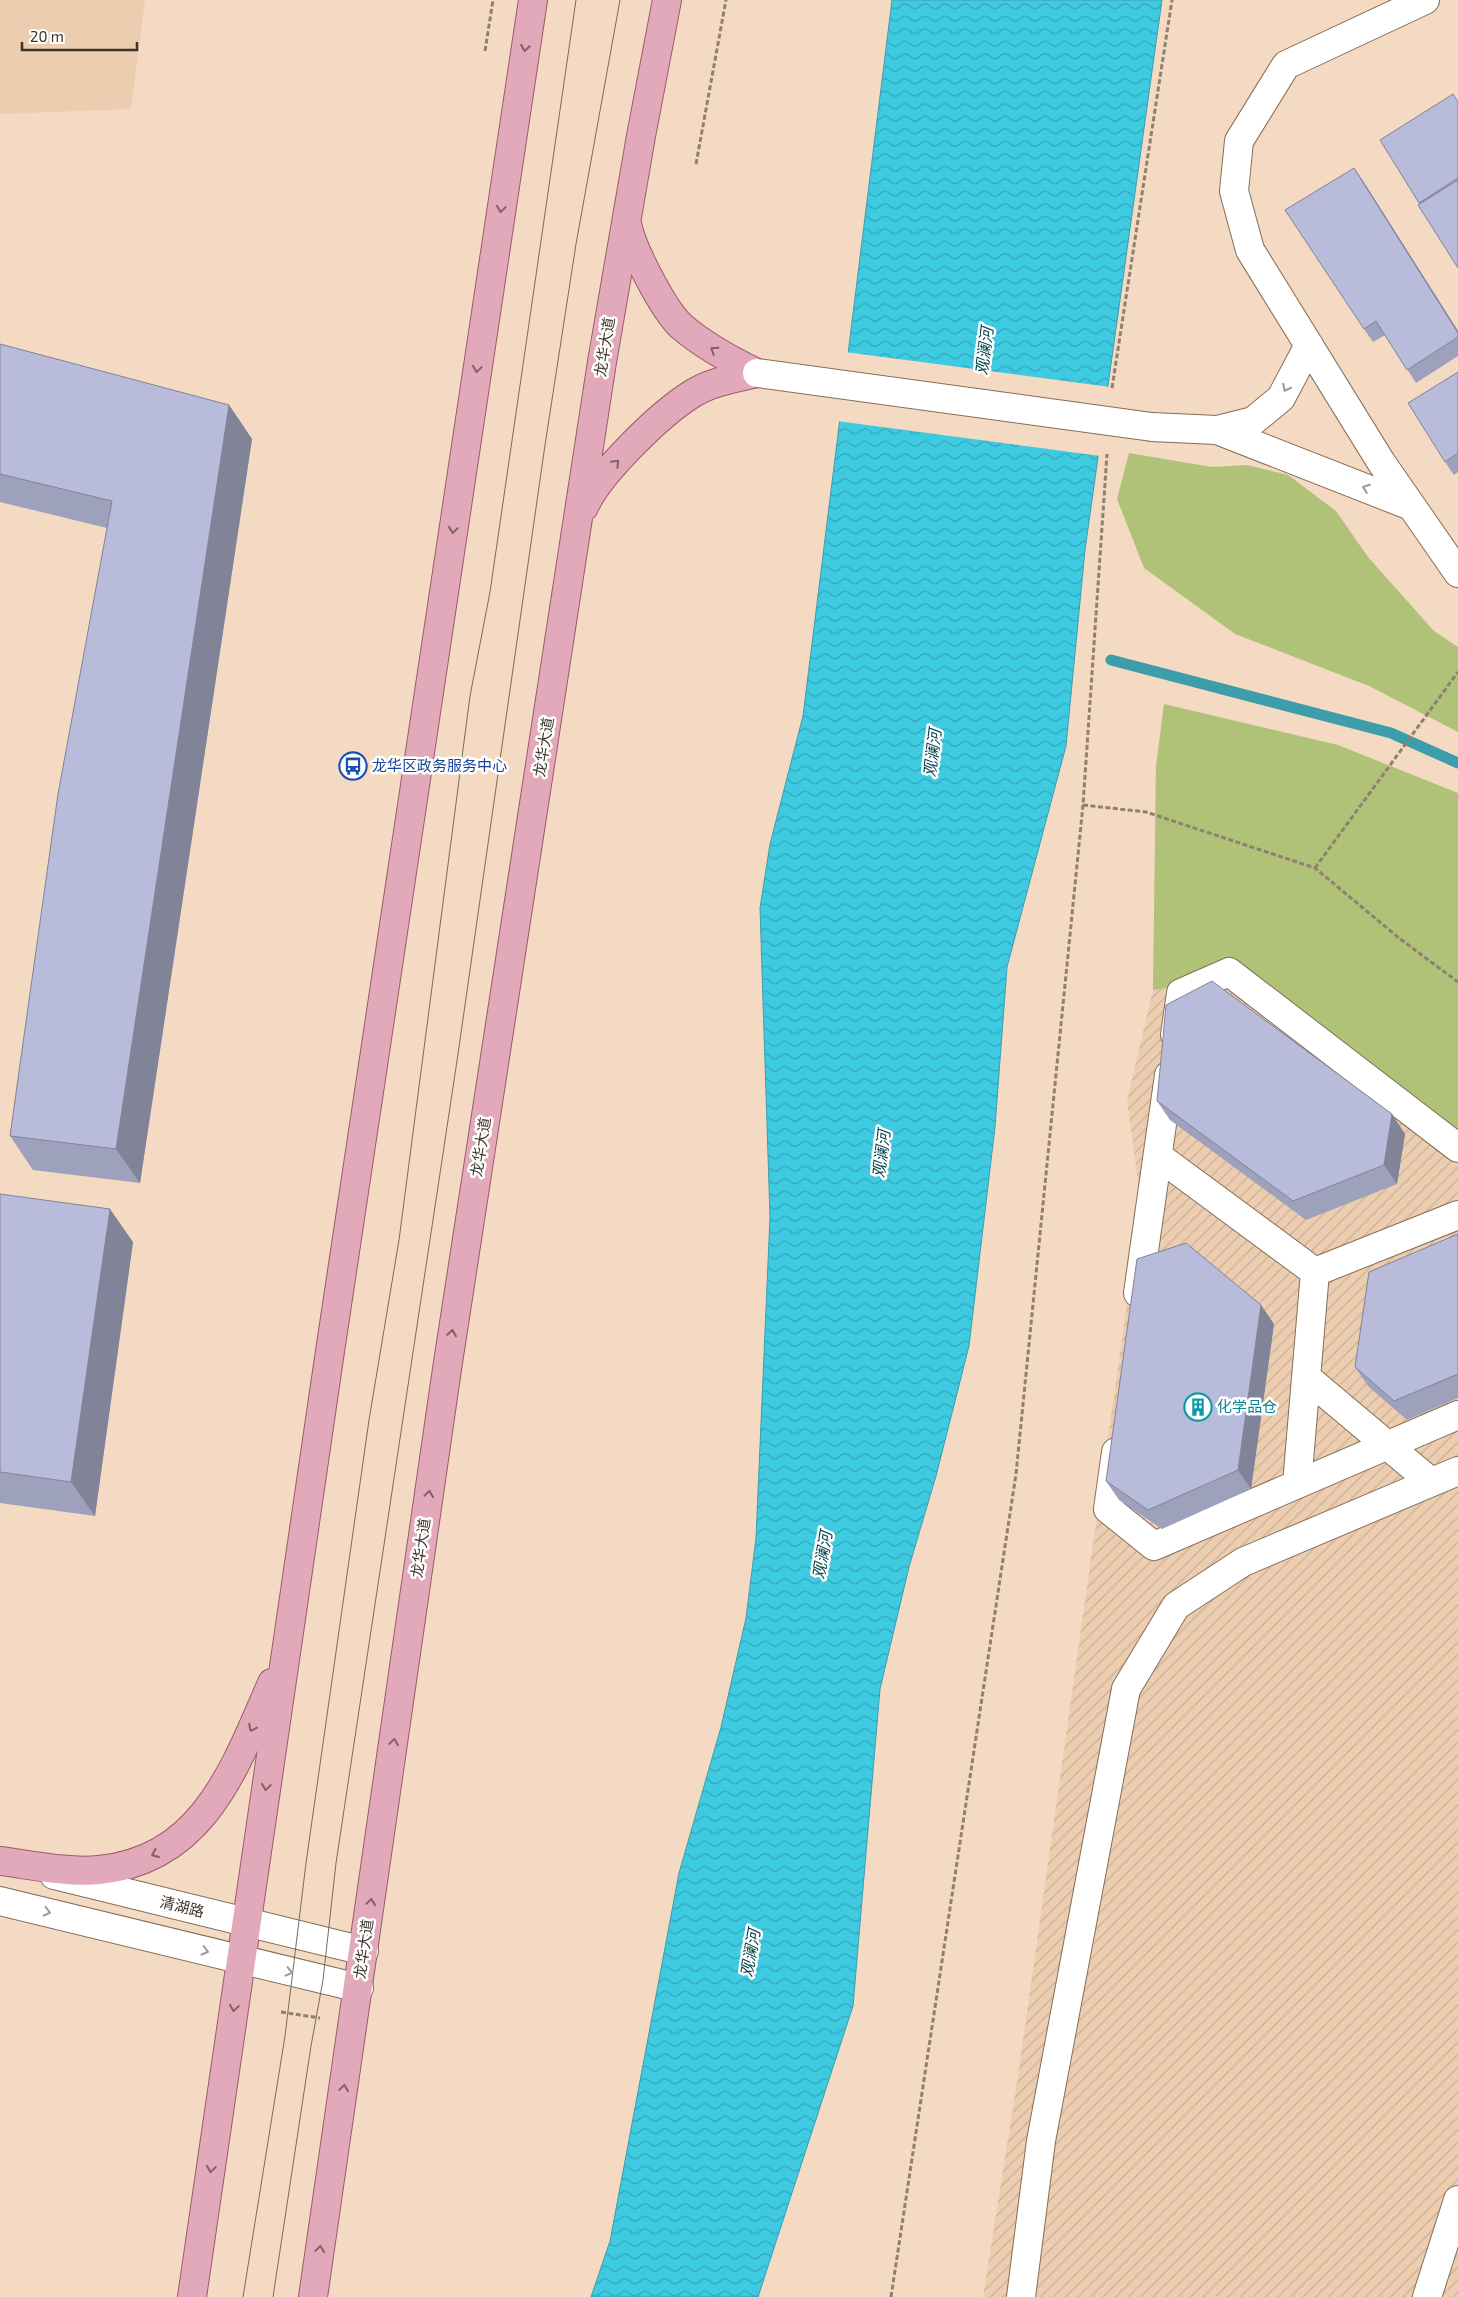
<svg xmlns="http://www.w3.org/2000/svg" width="1458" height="2297" font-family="'Exo 2','Noto Sans SC',sans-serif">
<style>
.built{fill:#eccdaf}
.industrial{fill:url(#industrial-furrows)}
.green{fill:#b0c278}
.water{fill:url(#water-waves);stroke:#3e9dab}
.pier{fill:#f4dac3}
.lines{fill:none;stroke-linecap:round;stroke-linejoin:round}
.stream{stroke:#3e9dab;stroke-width:11}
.minor-casing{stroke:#846d58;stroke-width:30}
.major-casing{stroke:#9b5a6b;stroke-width:30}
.path{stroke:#917f70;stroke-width:3;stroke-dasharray:5 2.5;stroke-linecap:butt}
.minor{stroke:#fff;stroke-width:28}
.major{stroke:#e2a9bb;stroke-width:28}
.tram{stroke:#7a6b5d;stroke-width:1}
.minor-bridge-casing{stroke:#846d58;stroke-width:30;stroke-linecap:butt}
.minor-bridge{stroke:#fff;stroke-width:28}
.wall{fill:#9ea1bb}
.shaded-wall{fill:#818398}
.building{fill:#b8bbd9;stroke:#818398}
.oneway{stroke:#7f6264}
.oneway2{stroke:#9e9994}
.labels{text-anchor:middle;stroke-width:5;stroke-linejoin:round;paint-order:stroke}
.street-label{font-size:15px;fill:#3d332a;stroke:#fff}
.transit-label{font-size:15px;fill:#164399;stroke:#fff;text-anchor:start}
.culture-label{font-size:15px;fill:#0d838f;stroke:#fff;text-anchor:start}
.water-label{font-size:16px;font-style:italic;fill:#03444d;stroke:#fff}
</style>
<defs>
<pattern id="industrial-furrows" width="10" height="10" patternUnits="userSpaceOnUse" patternTransform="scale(1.25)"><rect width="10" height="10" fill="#eccdaf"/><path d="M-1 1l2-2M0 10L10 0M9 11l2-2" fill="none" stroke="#cbb097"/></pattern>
<pattern id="water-waves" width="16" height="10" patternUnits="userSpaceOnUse" patternTransform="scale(1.25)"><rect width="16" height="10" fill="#3ecbe2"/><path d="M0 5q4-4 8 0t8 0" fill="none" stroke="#35a5b7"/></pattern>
</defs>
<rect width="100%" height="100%" fill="#f4dac3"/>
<!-- built -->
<path class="built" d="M0 0H145L131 109 0 114Z"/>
<!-- industrial -->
<path class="industrial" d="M1156 766 1264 785 1458 863V2297H983L1018 2076 1141 1204 1127 1101 1153 990Z"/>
<!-- green -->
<path class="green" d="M1129 453 1212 467 1247 465 1288 475 1336 511 1368 557 1434 631 1458 647V732L1369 686 1235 634 1144 568 1117 499Z
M1164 704 1338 745 1458 793V1136L1230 963 1173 987 1153 990 1156 766Z"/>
<!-- water -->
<path class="water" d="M892 0H1162L1085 550 1066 746 1007 967 995 1127 969 1346 936 1476 909 1567 880 1689 853 2006 758 2297H591L610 2241 679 1873 721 1727 746 1618 756 1538 770 1217 760 908 770 844 803 716Z"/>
<!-- pier -->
<path class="pier" d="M845 352 1110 387 1101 456 837 421Z"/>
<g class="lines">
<!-- stream -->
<path class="stream" d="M1111 660 1391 733 1458 763"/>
<!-- minor casing -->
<g class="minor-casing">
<path id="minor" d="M1425 0 1286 65 1239 141 1234 191 1250 250 1381 462 1458 573
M1152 427 1217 430 1253 421 1281 398 1309 345
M1217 430 1411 506
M1175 1035 1181 993 1229 972 1458 1148
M1158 1156 1315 1272
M1315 1272 1458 1215
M1138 1293 1169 1075
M1306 1377 1431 1482
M1116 1452 1108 1509 1154 1546 1458 1415
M1297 1484 1315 1272
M54 1875 364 1951
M0 1901 359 1988
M1021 2297 1041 2141 1126 1689 1176 1606 1243 1562 1458 1471
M1427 2297 1458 2200"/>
</g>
<!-- major casing -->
<g class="major-casing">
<path id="major" d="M627 224C632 249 663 309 681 326 704 346 730 360 757 373
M584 507C599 473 660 414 692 394 711 382 735 378 757 373
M0 1861C32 1865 67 1873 99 1870 204 1860 235 1767 272 1683
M192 2297 329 1358 533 0
M313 2297 447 1369 602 362 641 136 667 0"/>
</g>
<!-- path -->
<path class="path" d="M485 51 493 0
M696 164 726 0
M1112 388 1172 0
M1083 805 1146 812 1315 868 1399 938 1458 982
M1315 868 1458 672
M281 2012 320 2018
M891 2297 1016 1474 1083 805 1107 454"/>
<!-- minor -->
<use href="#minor" class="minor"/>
<!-- major -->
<use href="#major" class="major"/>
<!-- tram -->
<path class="tram" d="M243 2297 285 2036 306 1863 369 1420 399 1240 470 696 490 592 576 0
M273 2297 311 2046 323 1980 336 1863 458 1054 545 445 576 244 620 0"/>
<!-- minor-bridge casing -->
<g class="minor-bridge-casing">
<path id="minor-bridge" d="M757 373 1152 427"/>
</g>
<!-- minor-bridge -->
<use href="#minor-bridge" class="minor-bridge"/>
</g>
<!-- wall -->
<path class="wall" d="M1458 101V268L1420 204 1380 140Z
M1354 168 1363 181 1458 331V356L1416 383 1385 335 1373 342 1364 329Z
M0 344 229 405 252 439 140 1183 33 1170 10 1136 107 528 0 502Z
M1458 372V472L1454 475 1445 462Z
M1157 1101 1405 1134 1397 1184 1306 1220 1170 1120Z
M0 1194 133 1242 95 1516 0 1503Z
M1458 1234V1398L1407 1420 1368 1386 1355 1367Z
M1274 1324 1251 1489 1162 1529 1119 1500 1106 1481Z"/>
<!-- shaded-wall -->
<path class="shaded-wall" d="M1354 168 1363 181 1458 331V333Z
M229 405 252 439 140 1183 116 1149Z
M1392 1114 1405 1134 1397 1184 1384 1165Z
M110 1209 133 1242 95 1516 71 1482Z
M1261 1305 1274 1324 1251 1489 1238 1470Z"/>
<!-- building -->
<path class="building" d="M1453 94 1458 102V178L1419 203 1380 140Z
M1354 168 1458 333V337L1407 370 1376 321 1364 329 1285 210Z
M1458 180V268L1418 205Z
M0 344 229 405 116 1149 10 1136 58 794 112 501 0 474Z
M1458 372V453L1445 462 1408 403Z
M1212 981 1392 1114 1384 1165 1293 1201 1157 1101 1166 1005Z
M0 1194 110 1209 71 1482 0 1472Z
M1458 1234V1374L1394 1401 1355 1367 1369 1272Z
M1186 1243 1261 1305 1238 1470 1148 1510 1106 1481 1137 1259Z"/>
<!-- one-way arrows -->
<defs><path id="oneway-chevron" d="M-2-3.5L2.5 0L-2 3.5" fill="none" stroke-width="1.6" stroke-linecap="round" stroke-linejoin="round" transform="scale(1.25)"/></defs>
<g class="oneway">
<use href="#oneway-chevron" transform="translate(525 48) rotate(99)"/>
<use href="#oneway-chevron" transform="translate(501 209) rotate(98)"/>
<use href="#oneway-chevron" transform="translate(714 350) rotate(-147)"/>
<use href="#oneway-chevron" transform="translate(477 369) rotate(98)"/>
<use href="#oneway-chevron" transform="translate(616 463) rotate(-46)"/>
<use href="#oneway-chevron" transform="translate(453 530) rotate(98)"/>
<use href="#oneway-chevron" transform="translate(452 1333) rotate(-81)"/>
<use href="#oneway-chevron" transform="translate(429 1494) rotate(-82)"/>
<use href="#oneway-chevron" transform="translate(252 1728) rotate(116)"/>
<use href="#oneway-chevron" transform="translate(394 1742) rotate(-82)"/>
<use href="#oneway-chevron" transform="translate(266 1787) rotate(98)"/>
<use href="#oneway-chevron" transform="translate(155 1854) rotate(156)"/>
<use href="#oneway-chevron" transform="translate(371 1902) rotate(-82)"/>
<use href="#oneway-chevron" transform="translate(234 2008) rotate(98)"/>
<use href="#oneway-chevron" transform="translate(344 2088) rotate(-82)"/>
<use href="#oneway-chevron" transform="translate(211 2169) rotate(98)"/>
<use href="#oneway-chevron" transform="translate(320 2249) rotate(-82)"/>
</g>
<g class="oneway2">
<use href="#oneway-chevron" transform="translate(1286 388) rotate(117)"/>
<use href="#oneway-chevron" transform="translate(1366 488) rotate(-159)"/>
<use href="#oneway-chevron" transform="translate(47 1912) rotate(14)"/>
<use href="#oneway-chevron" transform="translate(205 1951) rotate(14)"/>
<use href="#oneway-chevron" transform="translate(289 1972) rotate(14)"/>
</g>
<!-- icons -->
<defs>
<g id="bus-ring" transform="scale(1.4375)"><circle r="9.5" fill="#fff" stroke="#1a4fb4" stroke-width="1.5"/><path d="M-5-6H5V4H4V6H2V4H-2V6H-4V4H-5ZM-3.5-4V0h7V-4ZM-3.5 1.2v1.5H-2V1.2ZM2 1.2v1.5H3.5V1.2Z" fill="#1a4fb4"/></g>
<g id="building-ring" transform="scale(1.4375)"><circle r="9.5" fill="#fff" stroke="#0f9aa8" stroke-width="1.5"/><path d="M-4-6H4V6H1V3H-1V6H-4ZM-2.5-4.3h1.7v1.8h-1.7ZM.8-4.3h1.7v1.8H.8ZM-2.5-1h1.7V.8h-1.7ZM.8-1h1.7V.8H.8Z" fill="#0f9aa8"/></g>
</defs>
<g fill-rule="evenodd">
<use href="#bus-ring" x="353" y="766"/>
<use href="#building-ring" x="1198" y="1407"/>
</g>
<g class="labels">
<!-- street labels -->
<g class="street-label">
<text transform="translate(605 347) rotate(-81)" y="5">龙华大道</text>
<text transform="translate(544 747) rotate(-81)" y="5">龙华大道</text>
<text transform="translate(481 1147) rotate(-81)" y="5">龙华大道</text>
<text transform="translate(421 1548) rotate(-82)" y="5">龙华大道</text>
<text transform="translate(182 1907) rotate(14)" y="5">清湖路</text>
<text transform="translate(364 1949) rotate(-82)" y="5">龙华大道</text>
</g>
<!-- transit labels -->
<g class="transit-label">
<text x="372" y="771">龙华区政务服务中心</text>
</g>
<!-- culture labels -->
<g class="culture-label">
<text x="1217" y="1412">化学品仓</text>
</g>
<!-- water labels -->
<g class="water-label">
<text transform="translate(984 351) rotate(-83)" y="6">观澜河</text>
<text transform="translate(932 753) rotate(-83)" y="6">观澜河</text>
<text transform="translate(881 1154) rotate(-83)" y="6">观澜河</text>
<text transform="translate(822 1555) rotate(-80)" y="6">观澜河</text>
<text transform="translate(750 1953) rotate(-80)" y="6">观澜河</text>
</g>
</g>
<!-- scale -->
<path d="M22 42v8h115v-8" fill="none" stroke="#3d332a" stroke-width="2.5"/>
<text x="30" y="42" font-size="15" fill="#3d332a" stroke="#ffffff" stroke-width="4" paint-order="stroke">20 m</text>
</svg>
